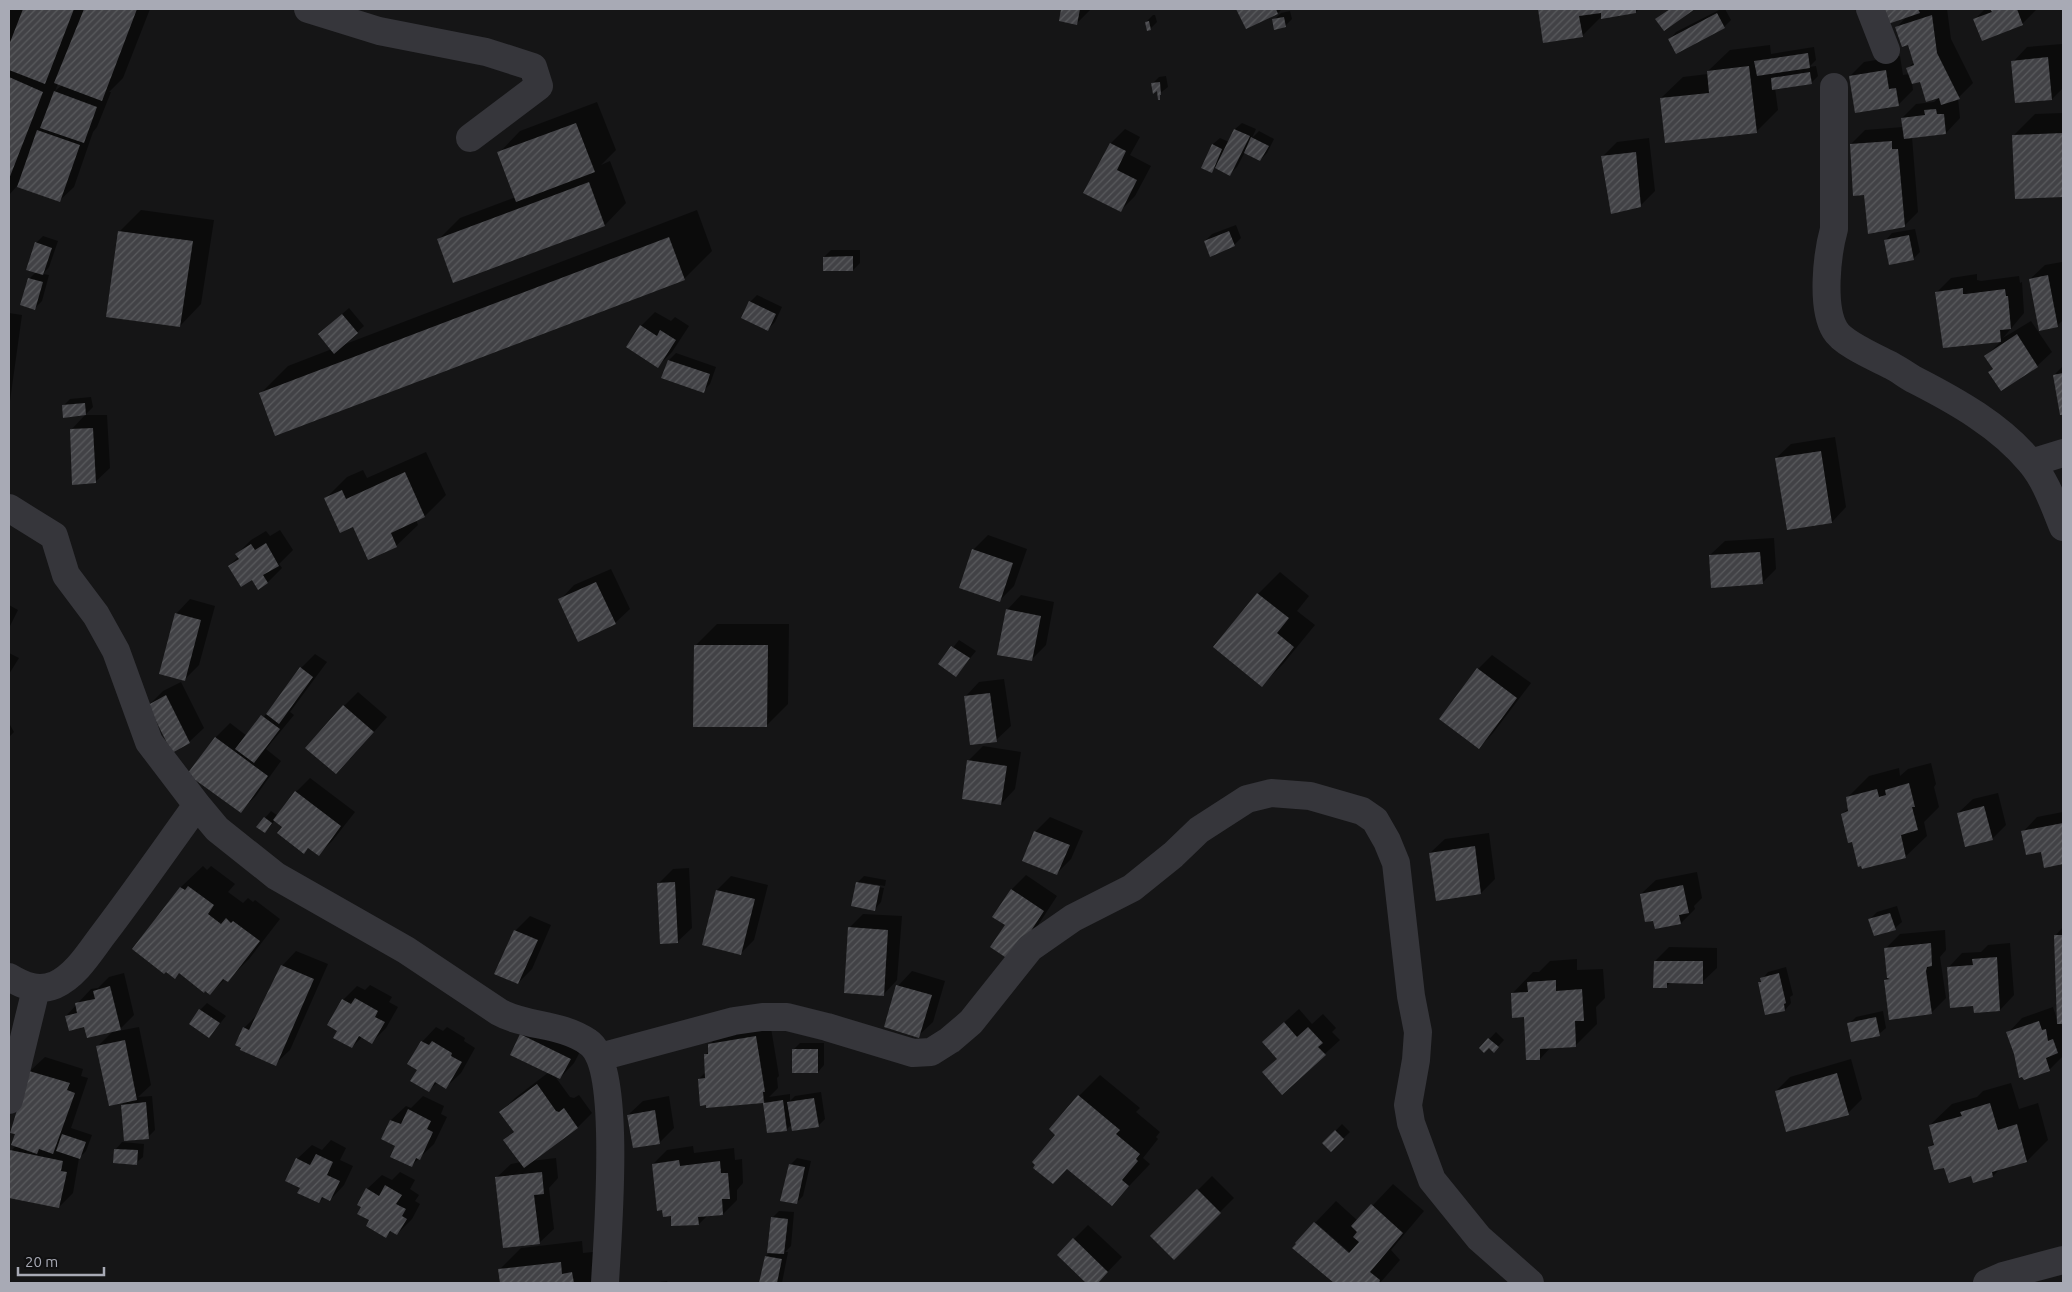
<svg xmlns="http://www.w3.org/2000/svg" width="2072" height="1292" font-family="Ubuntu,sans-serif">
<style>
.shadow{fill:#0007;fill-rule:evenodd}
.building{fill:url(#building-hatch)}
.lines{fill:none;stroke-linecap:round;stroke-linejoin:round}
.minor{stroke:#36363b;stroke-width:28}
</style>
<defs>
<pattern id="building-hatch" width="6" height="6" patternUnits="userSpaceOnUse" patternTransform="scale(1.25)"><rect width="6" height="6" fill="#424246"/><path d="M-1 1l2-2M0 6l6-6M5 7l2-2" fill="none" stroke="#5a5b5e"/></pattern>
</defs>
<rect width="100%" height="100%" fill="#151516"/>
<!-- shadow -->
<path class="shadow" d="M9 9H150L123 78 109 92H111L97 127 93 132 74 187 59 201 17 186 9 195V48L12 39 9 42ZM58 84 62 85 55 91Z
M1063 9H1091L1077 23 1060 20Z
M1237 9H1282L1278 13 1247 28Z
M1539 9H1639L1636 12 1602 16 1582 36 1544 42Z
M1721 9H1725L1731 20 1724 27 1670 39 1676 32Z
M1884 9H1947L1951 39 1973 83 1958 98 1960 118 1946 133 1912 137 1918 212 1904 226 1865 194 1851 144 1865 130 1903 127 1902 118 1916 104 1934 102 1940 97 1920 80 1912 83 1913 90 1898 105 1850 76 1864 62 1900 56 1903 75 1910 74 1908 68 1914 62 1909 43 1897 27 1908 15 1889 22Z
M1985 9H2036V10L2022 24 1975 19Z
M1290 11 1292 19 1285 26 1274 20 1281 13Z
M1153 15H1155L1157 22 1150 29 1146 22Z
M2062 44 2063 88 2052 99 2017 102 2013 62 2027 47Z
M1770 45 1771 54 1814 47 1816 60 1809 67 1816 66 1818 76 1811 83 1775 88 1778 110 1756 132 1661 98 1683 77 1708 74V71L1730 50Z
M1166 76 1168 87 1159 94 1153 83 1159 77Z
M597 102 616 150 601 165 610 161 626 203 605 225 454 281 438 240 460 218 516 197 499 153 520 131Z
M2063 113V196L2016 198 2013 136 2035 114Z
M1242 123 1256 129 1252 138 1259 131 1274 139 1267 153 1260 160 1245 152 1237 167 1230 174 1215 167 1212 171 1213 144 1220 138 1229 142 1235 129Z
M1125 129 1140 137 1130 155 1151 166 1135 196 1121 210 1111 143Z
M1649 138 1655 191 1640 206 1602 157 1617 142Z
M141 210 214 220 201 304 180 326 107 316 120 231Z
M697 210 712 251 684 279 260 394 288 366 332 349 326 328 349 308 364 326 343 345Z
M1236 225 1241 238 1234 245 1205 241 1212 234Z
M1915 229 1920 252 1913 259 1886 240 1892 233Z
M43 236 58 241 49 267 43 274 49 275 42 301 35 308 29 279 36 272V243Z
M831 250H860V263L853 270 824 257Z
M2062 262 2063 320 2057 326 2030 279 2045 265Z
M1977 274V280L1981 281 2019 276 2020 283 2022 282 2024 313 2003 338 2031 321 2052 352 2037 366 1989 372 1994 368 1986 356 2001 341 1937 292 1951 278Z
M757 295 782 307 775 322 768 329 750 302Z
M655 312 671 321 675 317 689 326 672 352 658 366 641 326Z
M9 313 22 315 9 408Z
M676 353 716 367 710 384 703 391 663 377 669 360Z
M2063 366V413L2061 414 2054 375Z
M91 397 93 407 86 414 63 406 70 399Z
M85 415H107L110 468 95 482 71 430Z
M1835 437 1846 507 1832 522 1776 458 1791 444Z
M426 452 446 495 425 516 416 520 418 525 396 546 354 525 325 499 347 477 363 470 367 478Z
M280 530 293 550 279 564 282 568 268 582 258 588 253 579 229 566 238 557 237 554 251 540 266 531 270 536Z
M988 535 1027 549 1014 586 1000 600 973 550Z
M1774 538 1776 569 1762 583 1710 555 1725 541Z
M611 569 630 609 615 623 560 600 574 585Z
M1280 572 1309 596 1297 611 1315 625 1283 664 1262 685 1215 647 1258 594Z
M1021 595 1054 602 1046 645 1032 659 1007 610Z
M190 599 215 606 199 665 185 679 176 614Z
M9 605 18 610 9 628Z
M717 624H789L788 704 766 726 696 645Z
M959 640 976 651 956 675 940 664Z
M9 653 19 658 9 674Z
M315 654 327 662 290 712 294 715 266 749 281 761 255 797 240 811 189 773 216 737 230 723 247 736 275 704 301 668Z
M1492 655 1531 683 1493 733 1479 748 1478 669Z
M1004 679 1011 726 996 740 965 697 979 682Z
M181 682 204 728 189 742 149 705 163 691Z
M358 692 387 717 350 759 344 706Z
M9 723 14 732 9 737Z
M983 746 1021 752 1015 789 1001 804 968 761Z
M1931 763 1936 784 1934 787 1939 807 1924 822 1927 836 1905 857 1853 840 1842 814 1849 808 1847 798 1869 776 1899 768 1900 776 1908 769Z
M310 778 355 812 333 840 319 854 309 847 304 852 284 826 275 820 265 832V818L271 811 278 816 296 792Z
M1998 793 2006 825 1992 839 1958 813 1973 799Z
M2063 812V863L2045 867 2042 850 2023 832 2037 817Z
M1050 817 1083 831 1071 859 1057 873 1035 832Z
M1489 833 1495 879 1481 893 1430 853 1445 839Z
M203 866 207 870 211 866 235 884 228 892 243 903 248 898 253 902 255 900 280 919 249 959 228 980 226 978 210 994 180 972 134 948 181 887Z
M689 868 692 928 677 942 659 883 673 869Z
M1697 872 1702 898 1694 906 1695 909 1681 923 1654 919 1641 894 1656 880Z
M1026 875 1057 896 1025 945 1007 925 993 916 1012 889Z
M731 876 768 885 754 940 740 954 717 890Z
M864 876 886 880 885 886 860 882V884L884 888 881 902 875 909 857 883Z
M1897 906 1902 922 1895 928 1870 919 1877 912Z
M863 914 902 916 897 980 883 995 849 928Z
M530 916 551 925 532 969 518 983 496 974 516 930Z
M2063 927V1023H2061L2063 1027V1046L2062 1048 2063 1056 2049 1070 2015 1054 2008 1033 2022 1018 2053 1007 2057 1019 2055 936Z
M1945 930 1946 950 1940 957 1946 998 1931 1013 1885 980 1888 977 1886 948 1900 934Z
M2010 943 2014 995 2000 1010 1974 1004 1948 968 1962 953 1981 952 1988 945Z
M1669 947 1717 948V968L1702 982H1671L1666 987 1655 961Z
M296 951 328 964 290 1050 275 1064 244 1028 259 1013 282 966Z
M1577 959V970L1603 969 1605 998 1596 1007 1597 1024 1575 1046 1551 1047 1540 1059 1525 1016 1512 994 1533 972H1539L1550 961Z
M1786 967 1793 995 1790 997 1791 1003 1785 1010 1759 983 1768 972Z
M912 971 945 981 933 1022 918 1036 898 986Z
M124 973 134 1015 118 1031 139 1027 151 1085 138 1097 152 1096 155 1130 148 1137 122 1105 125 1101 97 1047 114 1030 85 1026 66 1016 91 989 98 988 109 977Z
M370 985 392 997 389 1002 398 1007 386 1028 372 1042 362 1037 352 1047 339 1030 343 1000 357 986 365 990Z
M207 1003 226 1016 209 1037 200 1010Z
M1299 1009 1312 1024 1323 1014 1336 1028 1332 1032 1340 1040 1282 1093 1278 1058V1028Z
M1883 1011 1886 1028 1879 1034 1849 1024 1856 1017Z
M770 1022 779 1076 777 1078 778 1088 769 1097 790 1094V1101L795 1096 821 1092 825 1119 818 1126 792 1124 787 1129 768 1132 765 1100 764 1102 699 1079 706 1072 705 1055 709 1051V1045L724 1030Z
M436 1027 443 1031 447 1027 465 1038 464 1041 475 1048 461 1073 446 1087 438 1082 429 1090 419 1069 422 1042Z
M1496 1032 1504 1040 1494 1051 1489 1047 1481 1048Z
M522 1035 584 1044 574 1063 560 1078 554 1075 570 1097 574 1098 579 1095 592 1113 578 1127 531 1161 556 1158 558 1178 549 1188 554 1229 539 1243 496 1178 511 1164 521 1162 505 1140 514 1131 501 1112 515 1098 549 1072 512 1054Z
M800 1043H824V1065L818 1072 793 1050Z
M45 1057 83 1069 81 1076 88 1078 71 1128 92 1135 86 1151 79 1158 73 1193 59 1207 9 1197V1162L11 1151 16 1146 17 1133 11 1132 30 1071Z
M1851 1059 1862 1099 1848 1113 1776 1091 1790 1077Z
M1100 1075 1140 1108 1136 1112 1160 1132 1156 1137 1158 1139 1143 1158 1150 1164 1112 1204 1079 1096Z
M2011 1083 2019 1109 2038 1103 2048 1140 2027 1161 2001 1168 1993 1176 1972 1175 1945 1166 1929 1147 1935 1142 1930 1125 1952 1104 1977 1097 1983 1091Z
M423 1096 444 1106 441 1114 447 1117 434 1144 412 1165 397 1145 383 1138 391 1120 406 1106 411 1108Z
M669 1096 674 1128 660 1142 628 1115 643 1101Z
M1342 1124 1350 1132 1331 1150 1324 1143Z
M331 1140 346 1148 340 1160 353 1166 344 1185 330 1200 324 1197 319 1202 301 1187 297 1159 312 1145 322 1150Z
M122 1142 144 1144 143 1157 136 1163 116 1149Z
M693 1146 694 1153 734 1148 735 1160 742 1159 743 1183 737 1190V1200L723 1214 708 1215 699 1224 672 1215 653 1164 667 1150Z
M797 1158 811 1161 803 1196 796 1203 790 1165Z
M400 1172 415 1180 410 1189 419 1195 415 1201 420 1204 412 1219 397 1234 392 1231 386 1236 371 1220 367 1189 382 1175 392 1180Z
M1212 1176 1234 1198 1174 1258 1152 1236Z
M1393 1184 1424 1211 1391 1250 1400 1260 1380 1283H1336L1294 1248 1315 1223 1336 1201 1358 1221ZM1316 1223 1355 1257 1353 1258 1314 1224Z
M779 1211 794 1212 791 1246 785 1252H788L782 1283H760L766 1256 769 1253 772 1218Z
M1088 1225 1122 1257 1097 1283H1088L1058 1255Z
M582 1241 583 1253 593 1252 597 1283H501L499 1270 521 1248Z
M667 1281 668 1283H651Z"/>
<!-- building -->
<path class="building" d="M23 9H74L45 84 9 70V45Z
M84 9H137L102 101 54 83Z
M1061 9H1080L1077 25 1059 21Z
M1236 9H1276L1278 14 1246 29Z
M1538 9H1636V13L1601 19V13L1579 16 1583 37 1543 43Z
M1670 9H1695L1664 31 1655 19Z
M1883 9H1918L1920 13 1888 24Z
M1990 9H2017L2023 25 1982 41 1973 19 1992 12Z
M1717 13 1725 28 1676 54 1668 39Z
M1932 15 1937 53 1960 99 1941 105 1939 98 1926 102 1920 82 1912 84 1906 68 1914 65 1908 45 1902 47 1895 27Z
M1284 17 1286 27 1274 30 1272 19Z
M1149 21 1151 30 1147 31 1145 22Z
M1808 53 1810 68 1757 76 1754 61Z
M2048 57 2052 100 2015 103 2011 61Z
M1749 66 1757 133 1665 143 1660 98 1709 93 1707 71Z
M1886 70 1889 89 1896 88 1899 106 1855 113 1849 76Z
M1810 72 1812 84 1772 90 1771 78Z
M9 77 43 92 9 179Z
M1160 82 1161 95H1160V100H1158L1157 91 1153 94 1151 83Z
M54 91 97 107 84 143 40 128Z
M1936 109 1937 114H1944L1946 134 1904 139 1901 118 1925 115 1924 110Z
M576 123 595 172 516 202 497 152Z
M1234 129 1250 136 1230 176 1215 168Z
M37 130 80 145 60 202 17 187Z
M2063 133V197L2015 199 2012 135Z
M1251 137 1269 146 1260 161 1244 153Z
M1892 141V149H1898L1905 227 1868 234 1864 195 1853 196 1850 144Z
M1110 143 1126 151 1117 170 1137 180 1121 212 1083 193Z
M1212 144 1222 149 1212 173 1201 168Z
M1636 152 1641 207 1611 214 1601 156Z
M589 182 605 226 453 283 437 239Z
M118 231 193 241 180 327 106 317Z
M1229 231 1235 246 1210 257 1204 241Z
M1909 235 1914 260 1889 265 1884 240Z
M669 237 685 280 275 436 259 393Z
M35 242 52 248 43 275 26 270Z
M853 256V271H823V257Z
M2048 275 2058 327 2039 331 2029 279Z
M28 278 43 282 35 310 20 305Z
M1963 288V294H1966L2005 289 2006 296H2008L2011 329 2000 330 2001 342 1943 348 1935 292Z
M749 301 776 314 768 331 741 318Z
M342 314 358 333 334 354 318 334Z
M640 325 657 336 660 330 676 340 658 368 626 347Z
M2017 334 2038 367 2001 391 1988 372 1993 369 1984 356Z
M668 360 710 374 704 393 661 378Z
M2063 373V415H2060L2053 375Z
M85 403 86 415 63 418 62 405Z
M93 428 96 483 72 485 70 429Z
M1821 451 1832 523 1787 530 1775 458Z
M405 472 425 517 391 533 397 547 368 560 353 527 340 533 324 498 342 490 346 499Z
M266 543 279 566 263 575 268 583 258 590 252 580 241 587 228 566 239 559 235 554 251 544 255 550Z
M972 549 1013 563 1000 602 959 588Z
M1760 552 1763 584 1711 588 1709 555Z
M596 582 616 624 578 642 558 599Z
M1257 593 1289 618 1277 633 1294 647 1262 687 1213 647Z
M1006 609 1041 616 1032 661 997 655Z
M175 613 201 620 185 681 159 674Z
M694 645H768L767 727H693Z
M951 646 970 658 956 677 938 664Z
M300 667 313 677 279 724 266 714Z
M1477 668 1517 698 1479 749 1439 719Z
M990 693 997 742 970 745 964 696Z
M166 695 190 743 172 753 148 705Z
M343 705 374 732 336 774 305 748Z
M261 715 280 729 254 763 235 749Z
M215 737 268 776 241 813 187 774Z
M967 760 1007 766 1001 805 962 799Z
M1909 783 1915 807H1912L1918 830 1901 835 1906 858 1862 869 1861 866 1858 867 1852 842 1848 843 1841 814 1848 811 1846 797 1877 789 1879 797 1886 795 1885 790Z
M295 791 341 826 319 856 308 848 304 854 277 833 282 827 273 820Z
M1984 806 1993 840 1965 847 1957 813Z
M264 817 272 823 265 833 256 827Z
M2063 823V864L2044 868 2041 852 2026 855 2021 831Z
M1034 831 1070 845 1057 875 1022 861Z
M1475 846 1481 894 1436 901 1429 853Z
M675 882 678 943 660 944 657 883Z
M856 882 880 886 875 911 851 906Z
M1683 885 1689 913 1679 915 1681 924 1655 929 1653 921 1645 922 1640 894Z
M188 886 214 905 208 914 221 924 226 918 231 923 233 921 260 941 228 982 223 979 210 995 205 991 204 993 179 973 175 979 166 972 164 974 132 949 180 887 185 890Z
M1011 889 1044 911 1011 961 990 947 1005 925 992 917Z
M716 890 755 899 741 955 702 945Z
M1890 913 1896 930 1874 936 1868 919Z
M848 927 888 930 884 996 844 993Z
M514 930 538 940 518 984 494 974Z
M2054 935H2063V1024H2057Z
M1931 943 1932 966 1927 967 1926 971 1932 1014 1889 1020 1884 980 1890 979 1887 978 1884 948Z
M1997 957 2000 1011 1974 1013 1973 1006 1950 1008 1947 967 1973 965 1972 959Z
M1654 961H1703V984L1667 983V988H1653Z
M281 965 314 979 276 1066 240 1050 241 1048 235 1045 243 1027 249 1030Z
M1779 973 1786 1003 1784 1004 1785 1011 1765 1015 1758 982H1761L1760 978Z
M1556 980V991L1582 989 1584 1021H1575L1576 1047 1540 1049V1060H1526L1524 1017 1512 1018 1511 993 1528 992 1527 982Z
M896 985 932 995 919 1038 884 1027Z
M110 986 121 1030 87 1038 84 1027 69 1031 65 1016 77 1013 75 1003 95 999 93 991Z
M355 998 378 1011 375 1017 385 1022 372 1044 359 1036 352 1048 333 1038 337 1031 327 1025 342 999 351 1004Z
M199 1009 220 1023 209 1038 189 1024Z
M1876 1017 1880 1036 1851 1042 1847 1023Z
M2039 1021 2042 1030 2046 1029 2048 1041 2053 1039 2058 1053 2046 1058 2050 1071 2024 1080 2022 1077 2019 1078 2014 1054 2006 1032Z
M1284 1022 1297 1037 1308 1027 1323 1043 1318 1047 1326 1055 1282 1095 1262 1072 1277 1059 1262 1042Z
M520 1034 571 1059 560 1079 510 1055Z
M756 1036 765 1092H763L764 1103 783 1100 787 1131 767 1133 763 1103 706 1108V1105L700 1106 698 1079 705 1078 704 1054H708V1044Z
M1488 1038 1499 1047 1494 1053 1489 1048 1484 1053 1479 1048Z
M125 1040 137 1100 109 1106 96 1046Z
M421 1041 429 1045 432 1041 452 1053 451 1056 462 1062 446 1089 435 1082 429 1092 410 1081 417 1070 407 1064Z
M792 1049H818V1073H792Z
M29 1071 70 1083 67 1090 75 1093 53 1154 39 1149 37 1154 11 1145 15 1134 10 1133Z
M1837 1073 1849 1115 1786 1132 1775 1091Z
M537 1084 556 1111 559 1112 564 1108 578 1128 524 1168 503 1140 514 1132 499 1112Z
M1078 1095 1120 1130 1116 1134 1140 1154 1136 1159 1138 1161 1122 1180 1129 1186 1112 1206 1067 1169 1053 1184 1033 1168 1035 1165 1032 1162 1055 1135 1049 1129Z
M814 1098 819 1127 792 1131 787 1102Z
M146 1102 149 1139 124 1141 121 1105Z
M1990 1103 1998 1130 2017 1124 2027 1162 1992 1172 1993 1177 1973 1183 1971 1176 1949 1183 1944 1168 1934 1170 1928 1147 1934 1145 1929 1125 1962 1116 1960 1112Z
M408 1109 431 1121 427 1129 433 1132 420 1160 416 1158 412 1167 390 1157 395 1146 381 1139 390 1120 401 1124Z
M655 1110 660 1144 633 1148 627 1115Z
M1335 1130 1344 1139 1331 1152 1322 1143Z
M62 1134 86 1142 80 1159 56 1151Z
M114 1149 138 1150 137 1165 113 1163Z
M10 1150 63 1161 61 1171 67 1172 59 1208 9 1198Z
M316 1154 333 1162 327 1175 340 1181 330 1201 322 1197 319 1203 297 1193 300 1188 285 1181 296 1158 310 1165Z
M679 1160 680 1166 720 1161 721 1173H728L730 1199H722L723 1215 698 1217 699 1225 671 1226V1216L663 1217 662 1210 657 1211 652 1164Z
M789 1164 805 1167 797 1204 780 1201Z
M542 1172 544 1194 534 1195 540 1244 503 1248 495 1177Z
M385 1185 402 1195 396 1204 406 1209 402 1216 407 1219 397 1235 390 1231 386 1238 366 1226 369 1220 357 1214 361 1207 357 1205 366 1188 379 1196Z
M1197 1189 1221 1213 1174 1260 1150 1236Z
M1371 1204 1403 1233 1370 1272 1380 1280 1379 1283H1334L1292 1248 1296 1244 1295 1243 1314 1222 1349 1253 1359 1242 1353 1237 1357 1232 1351 1226Z
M771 1217 788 1219 784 1254 767 1253Z
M1073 1238 1108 1272 1098 1283H1086L1057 1255Z
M765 1256 782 1259 777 1283H759Z
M561 1262 562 1274 572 1272 574 1283H500L498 1269Z"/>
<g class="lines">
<!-- minor -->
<path class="minor" d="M308 9 379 31 486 52 533 67 539 86 470 138
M1870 9 1886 50
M1834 87V229C1827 254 1821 307 1835 330 1843 344 1877 358 1892 366 1900 370 1907 376 1915 380 1956 401 2001 426 2031 463 2046 481 2054 505 2063 527
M2031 463 2063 453
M9 508 54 536 66 575 96 615 116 651 149 742 197 805 217 829 276 876 406 950 499 1012C526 1027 561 1023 588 1042 623 1065 607 1240 605 1283
M9 977C24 986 38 992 55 985 77 975 91 950 105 932 136 891 166 848 197 805
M600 1057 734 1021 762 1017H787L827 1027 913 1053 931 1052 950 1040 971 1022 1030 948 1073 918 1132 888 1173 855 1199 830 1247 799 1271 793 1310 796 1362 811 1375 820 1387 841 1396 863 1411 996 1418 1032 1416 1060 1408 1105 1411 1123 1432 1180 1479 1238 1530 1283
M9 1100 36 989
M1987 1283 2003 1276 2063 1260"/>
</g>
<!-- border -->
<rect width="2072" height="1292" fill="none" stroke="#a8aab5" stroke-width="20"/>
<!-- scale -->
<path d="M18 1267v8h86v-8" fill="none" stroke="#a8aab5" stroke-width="2.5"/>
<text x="25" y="1267" font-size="15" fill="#a8aab5" stroke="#101011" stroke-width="4" paint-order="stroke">20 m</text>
</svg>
